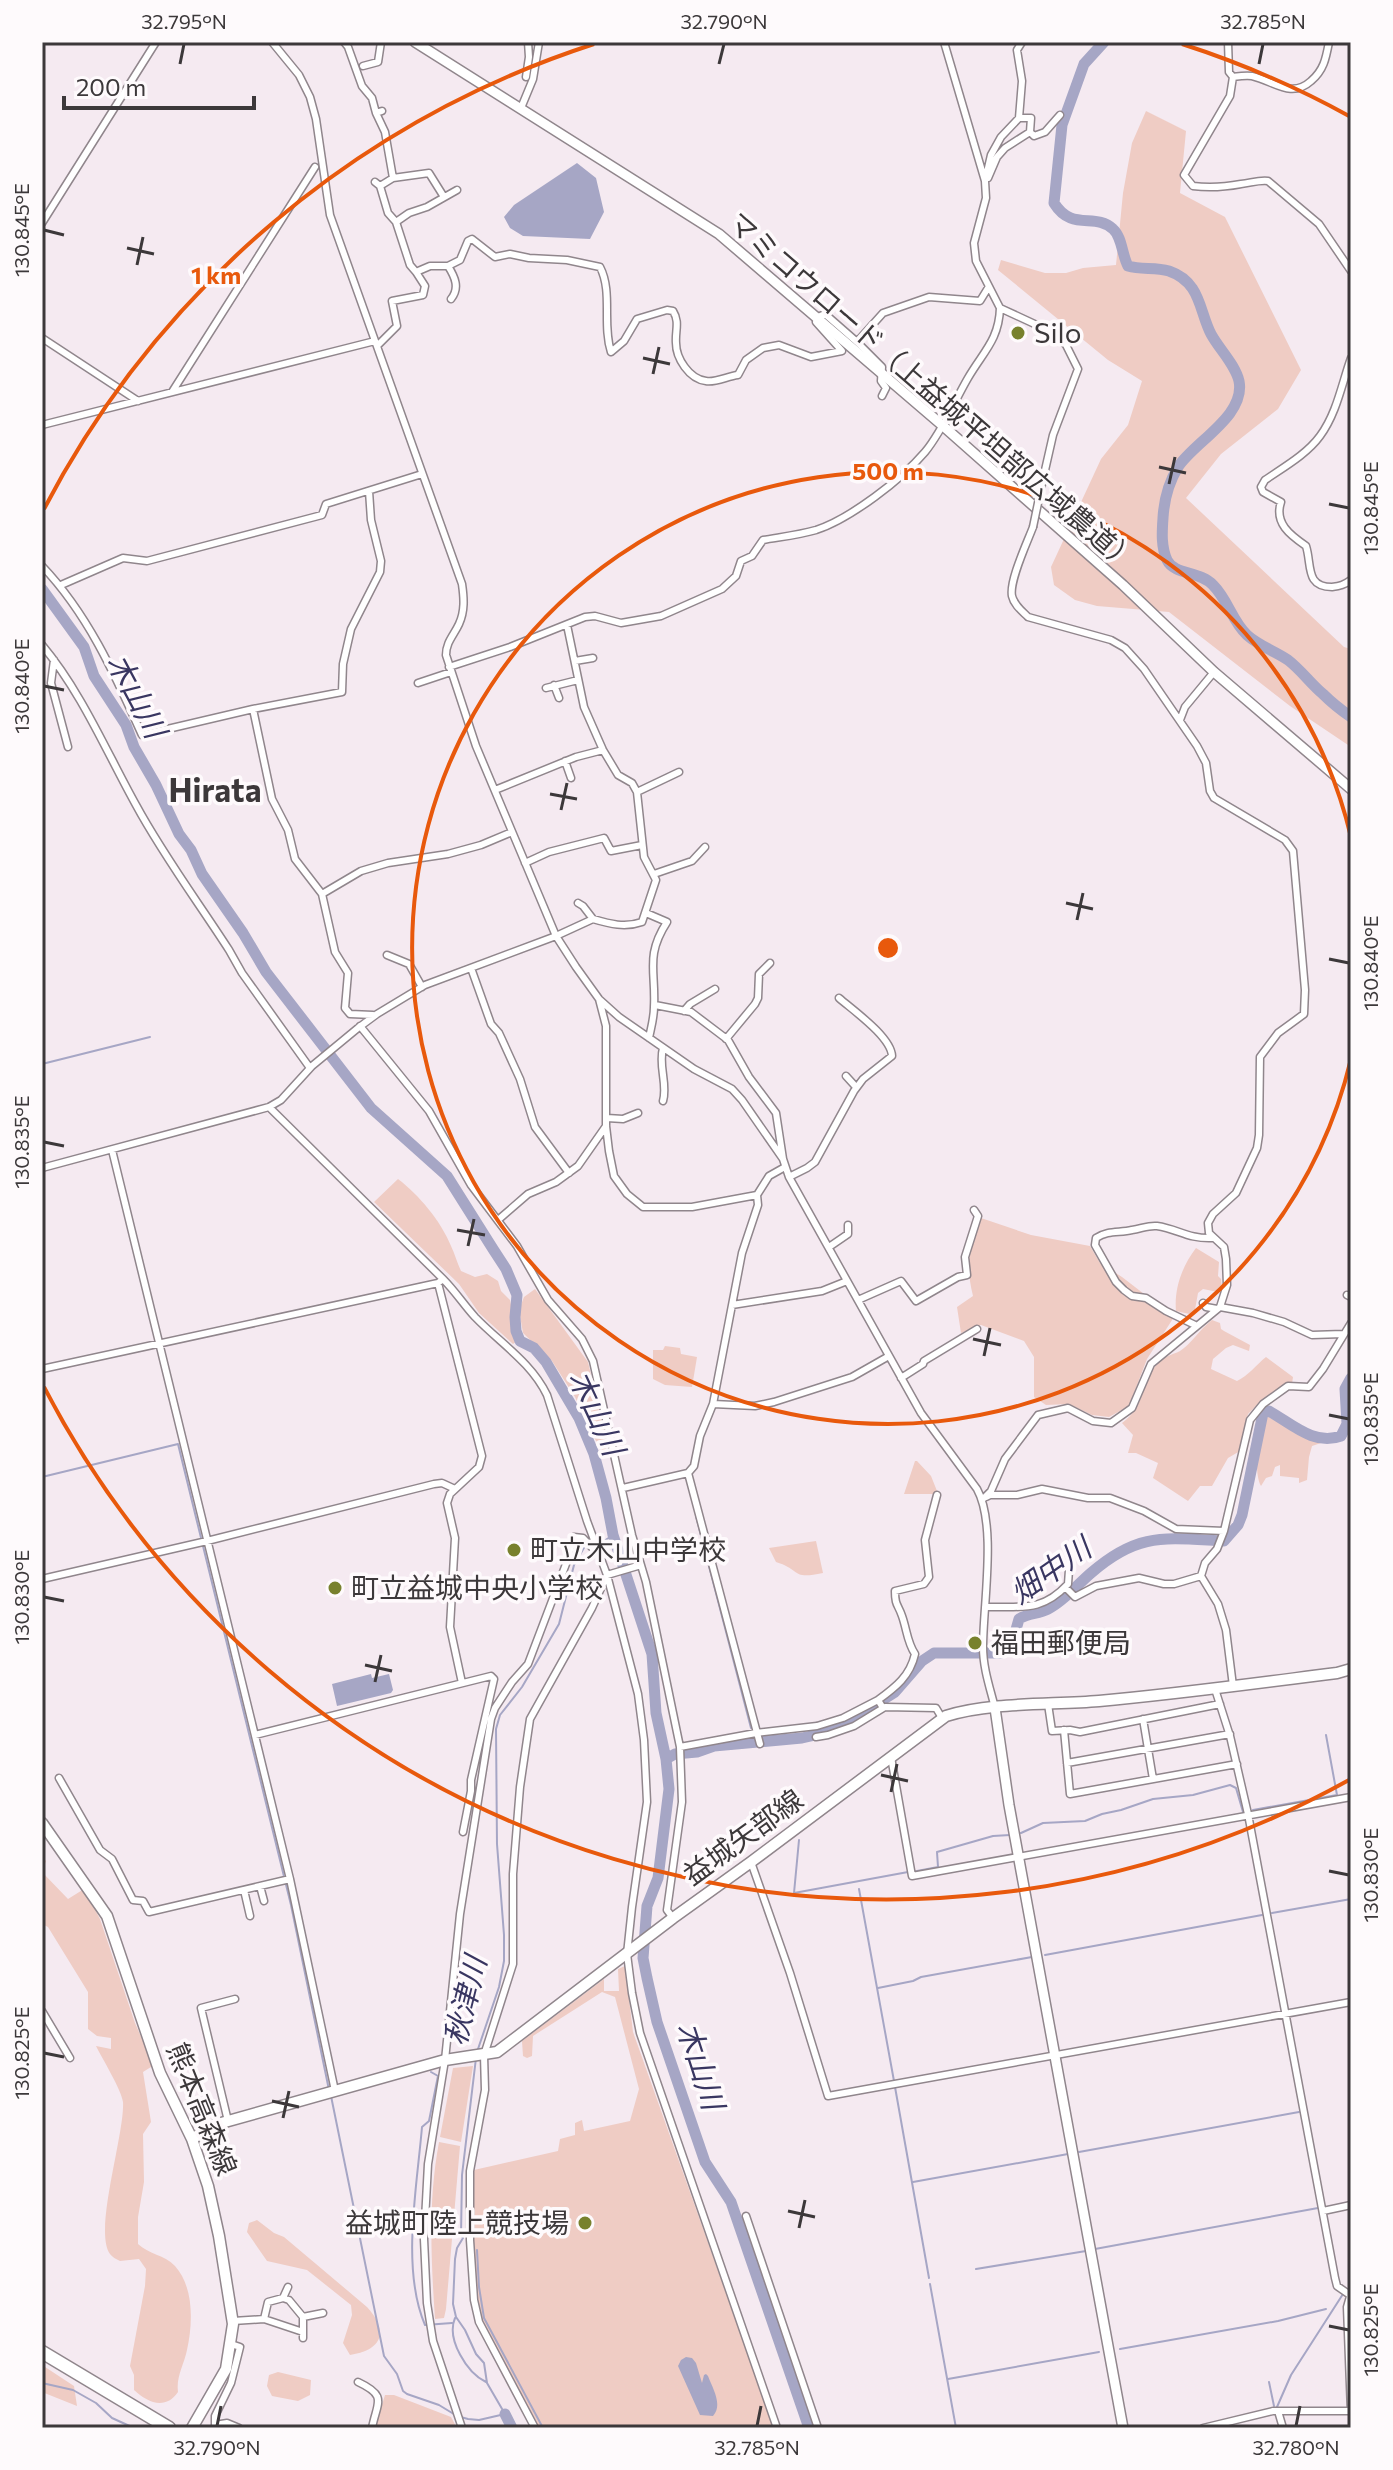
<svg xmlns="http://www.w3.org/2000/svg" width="1393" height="2470" font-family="Commissioner,'Noto Sans JP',sans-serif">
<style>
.green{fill:#efccc4}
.water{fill:#a6a6c5}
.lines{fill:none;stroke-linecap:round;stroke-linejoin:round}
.stream{stroke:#a6a6c5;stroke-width:2}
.river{stroke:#a6a6c5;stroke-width:11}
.street-casing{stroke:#90868c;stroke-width:9}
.secondary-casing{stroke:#90868c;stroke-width:12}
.primary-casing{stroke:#90868c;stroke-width:13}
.highway-casing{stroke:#90868c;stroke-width:15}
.street{stroke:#fff;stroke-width:6}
.secondary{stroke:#fff;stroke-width:9}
.primary{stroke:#fff;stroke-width:10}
.highway{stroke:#fff;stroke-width:12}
.street-bridge-casing{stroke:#90868c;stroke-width:9;stroke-linecap:butt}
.street-bridge{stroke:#fff;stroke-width:6}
.ticks{fill:none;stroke:#3c383a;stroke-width:3}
.ring{fill:none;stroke:#e8590c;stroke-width:4}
.poi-dot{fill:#78812d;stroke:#fefafc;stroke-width:3}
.labels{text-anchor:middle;stroke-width:7;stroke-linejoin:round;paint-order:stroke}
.poi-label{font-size:28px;fill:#3c383a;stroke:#fefafc;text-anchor:start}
.street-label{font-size:28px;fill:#3c383a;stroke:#fefafc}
.water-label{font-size:30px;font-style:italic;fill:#393661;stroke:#fefafc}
.quarter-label{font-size:32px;font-weight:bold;fill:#3c383a;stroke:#fefafc}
.centre{fill:#e8590c;stroke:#fefafc;stroke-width:4}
.ring-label{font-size:24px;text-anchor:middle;font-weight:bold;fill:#e8590c;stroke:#fefafc;stroke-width:7;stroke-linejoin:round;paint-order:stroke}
.neatline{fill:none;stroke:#3c383a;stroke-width:3}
.ticks-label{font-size:20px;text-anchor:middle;fill:#3c383a}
</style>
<rect width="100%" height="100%" fill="#f5eaf1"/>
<!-- green -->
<path class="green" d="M1146 111 1186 131 1180 193 1225 217 1301 370 1278 409 1221 454 1186 498 1344 647 1351 649V747L1290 706 1169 612 1097 606 1075 600 1054 585 1051 567 1101 459 1128 425 1142 381 1108 360 998 270 1001 260 1045 273H1066L1083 268 1116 265 1123 193 1132 143Z
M398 1179C419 1195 441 1221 451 1246 455 1254 457 1263 461 1271L475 1277 487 1274 498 1281 501 1291 510 1300 512 1310 511 1323 516 1342 513 1344 479 1313 459 1284 374 1202Z
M981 1218 1031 1235 1090 1246 1100 1263 1122 1277 1174 1317 1147 1359 1129 1406 1109 1417 1092 1415 1069 1404 1046 1405 1034 1397V1357L1024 1341 981 1325 961 1333 957 1307 973 1296C965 1262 969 1250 981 1218Z
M1196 1248 1219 1262 1218 1276 1221 1279 1222 1288 1218 1292 1203 1289 1198 1293 1194 1315 1176 1311C1174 1289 1182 1266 1196 1248Z
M535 1289 588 1362 607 1445 604 1453 593 1436 575 1397 552 1361 523 1333 519 1310 524 1297Z
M1212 1320 1220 1323 1221 1329 1224 1331 1250 1345 1249 1351 1233 1345 1226 1348 1213 1359 1211 1369 1237 1381C1248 1376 1256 1365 1266 1357L1293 1377 1292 1384 1257 1405 1248 1414 1240 1451 1228 1458 1212 1486H1200L1188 1501 1153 1478 1158 1463 1136 1453H1128L1133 1435 1122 1423C1146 1406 1141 1382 1158 1363 1164 1356 1172 1355 1180 1351 1190 1345 1200 1329 1212 1320Z
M665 1346 680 1348 681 1354 697 1357 692 1387 665 1385 653 1379V1350H663Z
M1269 1413 1321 1443 1312 1446 1309 1457 1307 1480 1299 1483V1478L1280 1476V1465L1275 1467 1272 1476 1266 1478 1261 1486C1253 1472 1258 1431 1264 1415Z
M915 1461H917L931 1476 937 1491 934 1494H904Z
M816 1541 823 1573C791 1580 802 1570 776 1562L769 1548Z
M42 1857 46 1861 42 1872 68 1899 84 1889 100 1919 135 2023 153 2064 151 2067 143 2072 151 2122 143 2134 144 2182 138 2217V2244C148 2254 165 2255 175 2266 194 2287 193 2323 187 2350 184 2365 176 2376 178 2392 165 2411 147 2402 134 2390V2375L130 2366 145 2286 146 2269 139 2259 120 2261C116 2259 112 2257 110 2254 93 2231 125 2134 123 2102 122 2091 102 2058 96 2046L111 2049V2038L97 2036 88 2029V1992L48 1927 42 1924Z
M625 1966 633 2032 774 2428H537L481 2321 475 2297 472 2180 474 2170 558 2151 560 2139 575 2135V2123L582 2120 584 2131 630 2121 639 2089 615 1997 602 1992 533 2036 532 2056 527 2058 523 2056 522 2041 604 1979V1991H619L618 1969Z
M473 2066 461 2142 440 2137 453 2068Z
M439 2142 460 2146 446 2309 444 2318 435 2319C431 2259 428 2201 439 2142Z
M257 2220 274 2233 284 2237 367 2307C389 2331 383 2350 350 2355L343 2343 352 2315 351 2305 307 2270 267 2261 247 2232 249 2223Z
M42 2365 74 2386 77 2406 42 2392Z
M278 2372 311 2380 310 2395 298 2401 272 2396 267 2386 269 2375Z
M385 2395H394L451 2417 457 2428H375Z"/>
<!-- water -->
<path class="water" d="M577 163 596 178 604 212 590 239 523 236 510 228 504 217 514 205Z
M371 1674 372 1678 389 1674 393 1690 391 1693 337 1706 332 1684Z
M686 2357 692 2358 696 2363 702 2383 704 2375 706 2374 708 2376C713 2389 723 2405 713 2416L700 2415 678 2366 681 2360Z"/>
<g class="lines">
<!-- stream -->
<path class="stream" d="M42 1064 150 1037
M42 1477 178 1444 291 1905 329 2090
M696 1516 751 1728
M604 1541 613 1535
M1253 1810 1337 1795 1326 1735
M1021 1833 1043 1823 1085 1821 1102 1814 1121 1810 1153 1799 1193 1795 1230 1785 1236 1788 1243 1812
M799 1840 794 1893 908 1872
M917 1871 938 1867 937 1852 993 1836 1010 1835
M859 1889 894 2081
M1272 1913 1351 1899
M1045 1955 1262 1915
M878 1988 913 1981 921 1977 1032 1957
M477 2052 499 1987 504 1961V1935L497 1844 496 1729 500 1715 522 1687 559 1624 574 1565 585 1546
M431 2072 438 2076 429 2121 422 2127C417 2187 401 2269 425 2325L452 2323
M895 2087 929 2278
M331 2096 384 2356 397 2374 403 2391 407 2394 439 2405 457 2416 468 2419 479 2420 505 2414 487 2383 484 2363 476 2354 465 2330 456 2317 453 2304 455 2259 457 2248 463 2238 461 2235 462 2175 476 2058
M1079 2152 1299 2112
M913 2182 1068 2154
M1095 2249 1318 2208
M477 2250 479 2287 484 2318 543 2428
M976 2269 1086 2251
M930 2284 956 2428
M455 2318C446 2339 467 2373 486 2382
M1120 2349 1278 2321 1326 2309
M948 2379 1099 2352
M1269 2382 1274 2406
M42 2383 73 2390 96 2403 112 2418 134 2428
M1277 2407 1291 2375 1343 2294"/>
<!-- river -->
<path class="river" d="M1104 42 1084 64 1062 125 1054 203C1072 232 1095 212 1113 229 1122 237 1122 255 1128 266 1141 270 1155 267 1169 271 1201 282 1199 311 1211 334 1219 349 1235 364 1239 381 1246 416 1194 442 1178 467 1169 482 1164 501 1163 518 1162 532 1161 547 1167 560 1174 575 1200 571 1213 585 1228 600 1232 621 1247 635 1259 646 1275 651 1288 660 1301 670 1311 684 1323 694 1332 703 1341 710 1351 717
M42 589 84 647 94 676 126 725 134 747 156 785 179 834 191 850 202 874 243 933 266 972 371 1108 447 1176 493 1249 506 1269 517 1295 515 1317 516 1331 520 1341 534 1348 546 1362 579 1418 594 1454 606 1498 613 1535 652 1654 656 1713 666 1759 669 1789 658 1878 647 1906 643 1958 647 1978 657 2022 705 2162 731 2202 809 2428
M666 1759 675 1754 697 1752 714 1746 802 1738 833 1731 895 1692 922 1661 934 1653H1001L1015 1633 1019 1619C1028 1613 1038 1614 1048 1609 1064 1601 1077 1585 1091 1573 1138 1532 1164 1538 1224 1541L1238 1525 1242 1515 1263 1413 1269 1411C1292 1424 1314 1446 1341 1436L1347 1424 1345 1389 1351 1378
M505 2414 512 2428"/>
<!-- street casing -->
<g class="street-casing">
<path id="street" d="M272 42 299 75 310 97 316 119 330 215 462 584C464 598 465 611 459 624 454 635 446 642 446 655L476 746 556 936 576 967 599 999 619 1017 694 1069 732 1089 742 1100 783 1159 789 1177 921 1413 977 1489C997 1525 983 1605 983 1647 983 1668 990 1688 995 1708
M344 42 348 47 362 86 372 98 376 113 382 111
M944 42 985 181
M1228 42 1229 72 1233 77 1230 96 1184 175 1193 186C1208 188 1225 187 1241 184 1251 183 1258 180 1268 181L1319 224 1351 271
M363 66 378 62 381 42
M526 77 529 57 528 42
M1233 77C1240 76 1246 75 1252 76 1274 81 1291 99 1311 81 1324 70 1326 58 1329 42
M521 108 533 79 539 42
M376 113 385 132 393 178
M1019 118 1001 137 991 155 985 181 986 198 974 243 976 261 1000 308 1054 333 1066 345 1078 369 1053 435 1043 479
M1030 132 1034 136 1045 132 1060 115
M988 178 997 157 1005 148 1030 132 1031 118H1019L1022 81 1017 50 1022 42
M375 182 380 186 388 213 396 222 410 265 416 272
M380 186 393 178 429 173 444 197
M396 222 409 213 427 207 457 190
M42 223 156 42
M448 266C455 277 460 288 451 299
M42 338 138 401
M857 342 882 367 881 381 886 388 882 396
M377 346 397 326 392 301 423 295 425 286 416 272 430 266H448L460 260 468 241 472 239 495 257 510 254 529 258 567 260 600 267C613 292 602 324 611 352L624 341 637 319 667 310 673 311C680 322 675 331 676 343 676 358 689 379 706 381 715 383 728 376 738 375L746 360 763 348 779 345 811 357 842 351 816 322 818 317 825 314 857 342 883 313 929 297 980 301 988 288
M1351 358C1342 383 1337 413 1320 436 1307 454 1284 467 1265 480L1261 487 1263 492 1281 502C1274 523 1290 535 1306 546 1312 565 1305 587 1332 587 1340 586 1344 585 1351 580
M172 392 315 167
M42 425 375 341
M42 566C88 614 115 675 142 735L253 709 342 692 343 664 351 629 380 572 381 561 371 520 369 491
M61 585 123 558 147 561 322 515 326 504 422 474
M42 645C82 693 106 751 136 805 163 855 198 902 229 950L242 973 310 1068
M54 660 51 683 68 747
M575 661 593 658
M449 667 510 647 585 617 595 616 621 623 661 616 722 589 736 576 741 561 752 556 763 540C780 537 799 535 816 530 850 519 902 479 925 452 943 430 954 402 968 378 983 352 999 340 1000 308
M418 683 451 672
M554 685 559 698
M546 688 578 680
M253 709 272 799 288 830 295 859 322 894 335 952 348 973 345 1008 350 1014 373 1015
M1180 720 1185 707 1214 672
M565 761 571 778
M495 790 576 757 603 750
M637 792 679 772
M525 863 549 852 604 838 611 851 642 845
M654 874 692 861 705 847
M322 894 361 871 388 863 448 854 481 845 512 832
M578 903 583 906 593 919
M646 913 667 922C645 956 656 971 654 1007 654 1018 651 1028 649 1038
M387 955 409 964 422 987
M471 968 491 1024 499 1033 520 1079 535 1127 569 1173
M599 999 606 1026V1126L609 1151 614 1176 627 1194 643 1207H692L757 1195
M655 1005 691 1012 728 1040 749 1077 776 1113 783 1159
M684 1011 690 1004 715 989
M360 1026 429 1111 471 1185 517 1246 548 1300 582 1339 593 1361 632 1535 646 1582 680 1747 682 1802 667 1910 673 1918
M726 1039 755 1004 758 998 759 974 770 963
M846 1076 856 1087
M663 1101C668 1084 658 1066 663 1048
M269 1107 443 1279C455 1291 464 1305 475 1317 500 1343 531 1362 547 1395L587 1521 607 1575 638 1694 644 1740 647 1802 632 1907 627 1954 632 1993 640 2033 777 2428
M607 1118 623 1119 638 1113
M112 1150 290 1879 335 2091
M42 1168 269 1107 281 1100 312 1066 358 1028 377 1014 425 985 556 936 593 919C610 924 625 928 642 922L656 880 644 857 637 792 632 783 618 775 603 750 584 707 567 625
M789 1177 807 1168 815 1162 854 1091 863 1079 892 1056C891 1037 854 1011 839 998
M498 1220 528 1194 556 1182 578 1166 606 1126
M829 1247 848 1234V1225
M443 1279 438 1283 482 1456 479 1467 450 1494 447 1503 455 1538 450 1627 462 1683
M1347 1295 1351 1297
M858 1300 901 1281 916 1301 958 1277 967 1275 965 1257 978 1216 974 1210
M1203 1303 1206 1307 1217 1309
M732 1305 822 1291 847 1281
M1220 1307 1253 1313 1284 1322 1312 1335 1343 1334
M1195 1325 1166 1311 1146 1298 1132 1296 1124 1290 1116 1282 1095 1245 1096 1238C1108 1230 1119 1233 1132 1230 1141 1229 1148 1225 1157 1226 1178 1229 1188 1239 1212 1238
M42 1369 438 1283
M901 1378 923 1364 924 1361 977 1329
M713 1404 742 1253 758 1205 757 1195 769 1176 785 1167
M623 1488 688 1473
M986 1497 990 1495H1017L1042 1489 1088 1498H1110L1144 1511 1176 1529 1224 1531
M983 1499 991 1491 1005 1459 1038 1415 1068 1408 1093 1421 1111 1423 1132 1408 1151 1364 1220 1307 1227 1285 1226 1259 1224 1247 1209 1233 1208 1223 1213 1214 1236 1193 1257 1148 1259 1135 1260 1057 1278 1033 1304 1014 1305 990 1293 851 1285 840 1214 798 1210 791 1206 763 1197 746 1144 669 1125 648 1111 640 1028 617C1022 611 1014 605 1012 596 1009 581 1027 543 1033 527
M42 1579 207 1541 434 1484 442 1483 455 1489
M1065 1587 1075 1597 1096 1586 1139 1578 1164 1584H1174L1201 1576
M985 1607C1021 1606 1041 1613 1068 1584L1069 1570
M1233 1686 1226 1630 1218 1604 1201 1576 1205 1563 1217 1549 1224 1531 1250 1420 1263 1404 1288 1386 1309 1387 1323 1369 1351 1323
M1215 1689 1230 1736 1248 1814 1335 2278 1337 2286 1350 2295
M1048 1704 1052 1731 1070 1730 1080 1732 1220 1704
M883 1708 878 1700C896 1687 910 1676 915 1654 907 1642 907 1630 902 1616 898 1604 895 1606 895 1591L924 1584 929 1577 925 1540 937 1495
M1143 1719 1153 1779
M1064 1730 1070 1794 1237 1764
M255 1735 491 1676 494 1679 471 1780V1791L463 1832
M816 1737 828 1735 854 1726 885 1707 936 1708 942 1718
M760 1744 688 1473 694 1466 700 1436 713 1404 755 1406 774 1402 852 1377 889 1356
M680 1747 756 1733 817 1726 843 1718 878 1700
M891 1757 912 1876 1351 1797
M1067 1763 1230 1734
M59 1778 100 1850 112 1859 133 1900 143 1901 149 1912 290 1879
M751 1862 790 1973 828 2096 1351 2002
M260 1886 264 1901
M244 1890 250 1916
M42 2011 70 2058
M228 2121 201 2008 235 1999
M1323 2211 1351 2205
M746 2216 818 2428
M283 2298 289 2300 303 2317V2338
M303 2317 323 2313
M264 2319 268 2302 283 2298 288 2287
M233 2321 264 2319 303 2332
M358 2382C388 2396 377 2402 372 2428
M1278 2411 1283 2428
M1351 2412 1347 2307 1351 2293
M215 2425 227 2423 239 2428
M215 2428V2416L231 2383 240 2347 231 2344
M462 2428 433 2341 427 2303 424 2239 428 2164 445 2060 460 1914 491 1719 495 1708 512 1682 528 1664 566 1564 574 1537 583 1538 598 1554
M535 2428 479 2322 474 2300 470 2240V2171L485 2090 484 2055 513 1964V1874L520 1787 530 1719 592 1608 607 1575 641 1565
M1203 2428 1273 2411H1351"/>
</g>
<!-- secondary casing -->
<g class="secondary-casing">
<path id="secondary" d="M415 42 719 234 942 425 1123 585 1214 672 1351 789
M995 1708 1009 1805 1123 2428"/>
</g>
<!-- primary casing -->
<g class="primary-casing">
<path id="primary" d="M42 1823 107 1916 160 2073 192 2139 208 2186 219 2236 233 2324 226 2369 192 2428
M192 2139 214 2125 445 2060 497 2052 673 1918 751 1862 946 1716C990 1702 1051 1705 1099 1701 1178 1694 1258 1683 1337 1673L1351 1669"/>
</g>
<!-- highway casing -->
<g class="highway-casing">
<path id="highway" d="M42 2352 169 2428"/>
</g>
<!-- street -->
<use href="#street" class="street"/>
<!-- secondary -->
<use href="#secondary" class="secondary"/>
<!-- primary -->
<use href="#primary" class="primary"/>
<!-- highway -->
<use href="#highway" class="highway"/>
<!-- street-bridge casing -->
<g class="street-bridge-casing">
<path id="street-bridge" d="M1033 527 1043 479"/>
</g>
<!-- street-bridge -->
<use href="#street-bridge" class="street-bridge"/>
</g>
<!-- ticks -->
<path class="ticks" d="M180 64 184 44M719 64 724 44M1259 64 1263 44M44 230 64 235M127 248 154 254M137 265 143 237M643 358 670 364M653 374 659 347M1159 467 1186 473M1169 484 1175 457M1329 504 1349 508M44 686 64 690M550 794 577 799M561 810 567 783M1066 903 1093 909M1077 920 1083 893M1329 959 1349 963M44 1142 64 1146M457 1230 485 1235M468 1246 474 1219M973 1339 1001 1345M984 1356 990 1328M1329 1415 1349 1419M44 1597 64 1601M365 1665 392 1671M375 1682 381 1655M881 1775 908 1781M891 1792 897 1764M1329 1871 1349 1875M44 2053 64 2057M272 2101 299 2107M283 2118 289 2091M788 2211 815 2217M799 2228 805 2200M1329 2326 1349 2330M217 2426 221 2406M757 2426 761 2406M1296 2426 1300 2406"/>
<!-- distance rings -->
<g class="ring">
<path d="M1351 1059A476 476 0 1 1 1351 837"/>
<path d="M1349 1780A951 951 0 0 1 44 1387M44 509A951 951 0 0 1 594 44M1182 44A951 951 0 0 1 1349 116"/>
</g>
<!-- markers -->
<g class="poi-dot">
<circle cx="1018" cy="333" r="8"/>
<circle cx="514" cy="1550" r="8"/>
<circle cx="335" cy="1588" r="8"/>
<circle cx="975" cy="1643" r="8"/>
<circle cx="585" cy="2223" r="8"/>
</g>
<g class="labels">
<!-- poi labels -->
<g class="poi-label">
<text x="1034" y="343">Silo</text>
<text x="530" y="1560">町立木山中学校</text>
<text x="351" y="1598">町立益城中央小学校</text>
<text x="991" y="1653">福田郵便局</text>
<text x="569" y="2233" text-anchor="end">益城町陸上競技場</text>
</g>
<!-- street labels -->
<g class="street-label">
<text transform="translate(933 392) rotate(41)" y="10">マミコウロード（上益城平坦部広域農道）</text>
<text transform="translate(743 1837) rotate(-36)" y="10">益城矢部線</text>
<text transform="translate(202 2109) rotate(68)" y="10">熊本高森線</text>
</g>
<!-- water labels -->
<g class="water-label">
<text transform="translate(136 696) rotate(62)" y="10">木山川</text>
<text transform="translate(596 1413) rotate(65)" y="10">木山川</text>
<text transform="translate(1051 1571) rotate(-35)" y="10">畑中川</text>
<text transform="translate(466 2001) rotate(-76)" y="10">秋津川</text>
<text transform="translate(700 2066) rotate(72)" y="10">木山川</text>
</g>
<!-- quarter labels -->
<g class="quarter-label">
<text x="215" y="802">Hirata</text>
</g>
</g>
<circle cx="888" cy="948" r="12" class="centre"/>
<g class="ring-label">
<text x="216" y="284">1 km</text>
<text x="888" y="480">500 m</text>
</g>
<!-- border -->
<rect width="1393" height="2470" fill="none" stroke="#fefafc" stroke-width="88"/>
<!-- scale -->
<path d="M64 96v12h190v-12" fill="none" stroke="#3c383a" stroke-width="4"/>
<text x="76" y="96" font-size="24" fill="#3c383a" stroke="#fefafc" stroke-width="6" paint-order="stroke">200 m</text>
<rect x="44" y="44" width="1305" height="2382" class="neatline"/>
<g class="ticks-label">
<text x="184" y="29">32.795°N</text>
<text x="724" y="29">32.790°N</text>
<text x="1263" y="29">32.785°N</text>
<text transform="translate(22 230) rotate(-90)" y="7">130.845°E</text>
<text transform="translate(1371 508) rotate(-90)" y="7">130.845°E</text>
<text transform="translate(22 686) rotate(-90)" y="7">130.840°E</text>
<text transform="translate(1371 963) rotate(-90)" y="7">130.840°E</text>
<text transform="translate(22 1142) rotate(-90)" y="7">130.835°E</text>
<text transform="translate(1371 1419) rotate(-90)" y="7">130.835°E</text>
<text transform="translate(22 1597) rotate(-90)" y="7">130.830°E</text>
<text transform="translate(1371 1875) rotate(-90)" y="7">130.830°E</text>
<text transform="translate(22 2053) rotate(-90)" y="7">130.825°E</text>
<text transform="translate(1371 2330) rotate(-90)" y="7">130.825°E</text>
<text x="217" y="2455">32.790°N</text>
<text x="757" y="2455">32.785°N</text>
<text x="1296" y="2455">32.780°N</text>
</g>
</svg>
